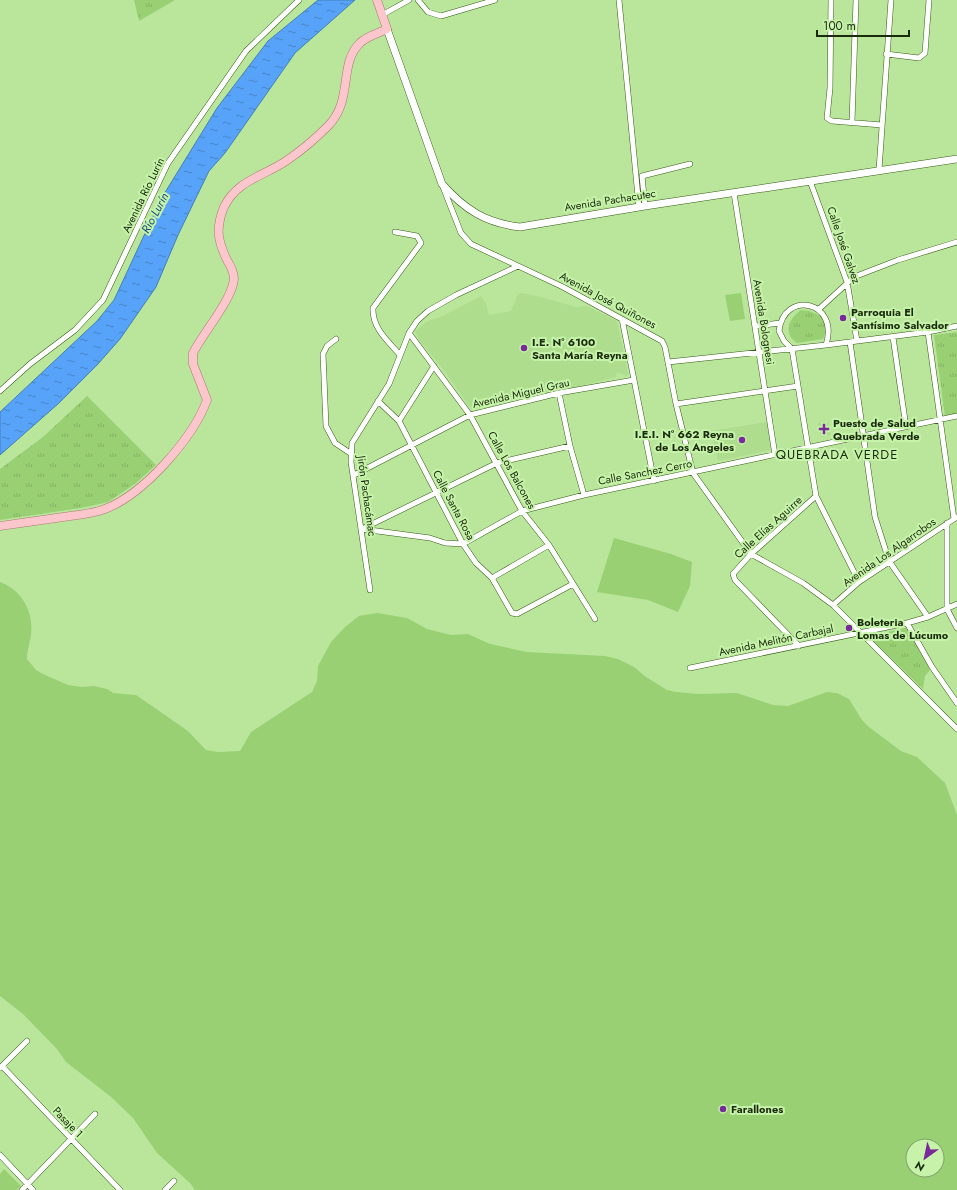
<svg xmlns="http://www.w3.org/2000/svg" width="957" height="1190" font-family="Jost,sans-serif">
<style>
.built{fill:#addd8d}
.green{fill:#99d073;fill-rule:evenodd}
.park{fill:url(#park-tufts)}
.water{fill:url(#water-ripples);stroke:#457fb3}
.lines{fill:none;stroke-linecap:round;stroke-linejoin:round}
.minor-casing{stroke:#365c15;stroke-width:6}
.secondary-casing{stroke:#365c15;stroke-width:8}
.primary-casing{stroke:#ac7773;stroke-width:9}
.minor{stroke:#fff;stroke-width:5}
.secondary{stroke:#fff;stroke-width:7}
.primary{stroke:#fcc7cc;stroke-width:8}
.poi-dot{fill:#78299a;stroke:#c6f3a9;stroke-width:1.5}
.labels{text-anchor:middle;stroke-width:4;stroke-linejoin:round;paint-order:stroke}
.street-label{font-size:11px;fill:#1a2a0d;stroke:#c6f3a9}
.poi-label{font-size:11px;font-weight:bold;fill:#1a2a0d;stroke:#c6f3a9;text-anchor:start}
.water-label{font-size:12px;font-style:italic;fill:#1a4d85;stroke:#c6f3a9}
.quarter-label{font-size:13px;letter-spacing:1px;fill:#1a2a0d;stroke:#c6f3a9}
</style>
<defs>
<pattern id="park-tufts" width="24" height="20" patternUnits="userSpaceOnUse"><rect width="24" height="20" fill="#99d073"/><path d="M3 7l-1-3M5 7V3M7 7l1-3M15 17l-1-3M17 17v-4M19 17l1-3" fill="none" stroke="#83b362"/></pattern>
<pattern id="water-ripples" width="26" height="14" patternUnits="userSpaceOnUse"><rect width="26" height="14" fill="#57a3fa"/><path d="M2 4q2-2 4 0t4 0M15 11q2-2 4 0t4 0" fill="none" stroke="#4785c9"/></pattern>
</defs>
<rect width="100%" height="100%" fill="#bae69c"/>
<!-- built -->
<path class="built" d="M522 293 541 297 576 307 587 306 617 321 628 373 627 376 617 372 616 377 555 392 490 404 472 410 443 369 419 340 415 331 428 321 441 317 481 296 486 304 489 315 511 311 518 294Z
M767 422 771 450 718 461 711 431Z
M828 422 830 435 821 437 818 423Z"/>
<!-- green -->
<path class="green" d="M741 293 745 319 730 321 725 295Z
M614 538 671 554 692 562 690 586 678 612 648 600 597 592Z
M0 582C22 590 34 612 31 635 30 643 27 650 27 659L36 670 43 674 68 685 82 687 94 686 107 689 113 693 136 695 188 731 206 750 218 752 240 751 251 732 312 692 317 681 318 666 331 642 345 627 359 616 377 613 407 618 427 629 451 635 468 634 490 644 527 652 605 656 618 659 634 667 646 677 667 690 676 692 698 694 737 693 773 705 788 706 827 692 837 693 849 699 862 720 869 727 901 751 917 757 945 783 957 815V1190H195L191 1184 157 1153 133 1118 110 1096 66 1062 57 1049 23 1014 0 996ZM913 1146H937V1170H913Z
M4 1169 21 1186 17 1190H0V1174Z"/>
<!-- park -->
<path class="park" d="M134 0H175L139 21Z
M801 310 809 311 822 316 827 329 823 339 797 343C782 333 789 318 801 310Z
M957 332V414L945 417 934 335Z
M87 396 156 465 135 484 108 502 81 508 0 520V469L43 437Z
M908 627 930 670 925 676 923 689 870 638 872 636Z"/>
<!-- water -->
<path class="water" d="M318 0H355L295 53 225 153 209 171 178 235 156 287 120 339 97 365 59 403 0 455V412L97 321 114 300 161 199 217 108 268 41Z"/>
<g class="lines">
<!-- minor casing -->
<g class="minor-casing">
<path id="minor" d="M418 0 428 12 441 16 495 0
M619 0 639 207
M831 0 830 88 827 118 832 121 882 125
M382 15 409 0
M886 54 919 58 925 53 929 0
M852 122 856 0
M879 170 891 0
M810 181 847 282 857 341
M443 187 461 233 471 244 563 287 662 341 665 347 676 404 693 473 751 554 803 583 833 605 957 729
M734 193 775 455
M645 206 642 176 690 164
M395 232 417 236 421 243 373 308C372 328 388 341 400 355
M819 309 854 277 898 260 957 242
M622 319 654 481
M756 326 780 323
M928 332 954 519
M409 333 470 415 522 511 549 545 595 619
M893 337 906 427
M336 339 327 346 323 354 326 426 335 443 350 453
M850 342 875 517 889 561 928 617
M826 345C840 301 784 289 779 331L784 341 792 349 816 496 859 582
M668 362 826 345 928 332 957 326
M0 391 30 364 75 330 103 300 168 163 246 51 299 0
M559 393 570 446 584 495
M378 401 399 421 463 544 476 563 492 578 512 613 517 614 573 584
M676 404 798 386
M399 421 434 366
M354 475 470 415 559 393 634 380
M947 523V609L957 628
M362 529 430 538 445 543 463 544 522 511 584 495 957 416
M362 529 497 463 570 446
M492 578 549 545
M370 590 351 462 352 443 389 384 409 333 417 321 428 311 456 295 518 266
M833 605 859 582 957 517
M907 623 932 667 957 703
M799 646 735 580 733 574 751 554 816 496
M690 668 907 623 928 617 957 604
M2 1066 120 1190
M0 1068 27 1041
M0 1155 33 1190
M22 1190 95 1114
M165 1190 174 1181"/>
</g>
<!-- secondary casing -->
<g class="secondary-casing">
<path id="secondary" d="M387 29 442 184C465 210 486 223 520 227L645 206 957 159"/>
</g>
<!-- primary casing -->
<g class="primary-casing">
<path id="primary" d="M0 526C21 523 42 520 63 517 77 515 92 514 105 509 144 494 193 438 207 400L193 364V353C203 333 232 300 234 279 234 274 231 266 228 262 218 242 215 229 224 207 237 180 264 176 286 161 301 151 316 138 328 126 354 100 338 64 360 43 367 36 379 33 387 29L377 0"/>
</g>
<!-- minor -->
<use href="#minor" class="minor"/>
<!-- secondary -->
<use href="#secondary" class="secondary"/>
<!-- primary -->
<use href="#primary" class="primary"/>
</g>
<!-- markers -->
<g class="poi-dot">
<circle cx="843" cy="318" r="4"/>
<circle cx="524" cy="348" r="4"/>
<path d="M822 423h4v4h4v4h-4v4h-4v-4h-4v-4h4z"/>
<circle cx="742" cy="440" r="4"/>
<circle cx="849" cy="628" r="4"/>
<circle cx="723" cy="1109" r="4"/>
</g>
<g class="labels">
<!-- street labels -->
<g class="street-label">
<text transform="translate(143 195) rotate(-64)" y="4">Avenida Río Lurín</text>
<text transform="translate(610 200) rotate(-9)" y="4">Avenida Pachacutec</text>
<text transform="translate(844 245) rotate(71)" y="4">Calle José Galvez</text>
<text transform="translate(608 300) rotate(28)" y="4">Avenida José Quiñones</text>
<text transform="translate(764 322) rotate(81)" y="4">Avenida Bolognesi</text>
<text transform="translate(521 393) rotate(-13)" y="4">Avenida Miguel Grau</text>
<text transform="translate(512 470) rotate(61)" y="4">Calle Los Balcones</text>
<text transform="translate(645 472) rotate(-11)" y="4">Calle Sanchez Cerro</text>
<text transform="translate(367 496) rotate(82)" y="4">Jirón Pachacámac</text>
<text transform="translate(454 505) rotate(62)" y="4">Calle Santa Rosa</text>
<text transform="translate(768 527) rotate(-42)" y="4">Calle Elías Aguirre</text>
<text transform="translate(889 552) rotate(-35)" y="4">Avenida Los Algarrobos</text>
<text transform="translate(776 640) rotate(-12)" y="4">Avenida Melitón Carbajal</text>
<text transform="translate(68 1122) rotate(46)" y="4">Pasaje 1</text>
</g>
<!-- poi labels -->
<g class="poi-label">
<text x="851" y="316">Parroquia El<tspan x="851" dy="13">Santísimo Salvador</tspan></text>
<text x="532" y="346">I.E. N° 6100<tspan x="532" dy="13">Santa María Reyna</tspan></text>
<text x="833" y="427">Puesto de Salud<tspan x="833" dy="13">Quebrada Verde</tspan></text>
<text x="734" y="438" text-anchor="end">I.E.I. N° 662 Reyna<tspan x="734" dy="13">de Los Angeles</tspan></text>
<text x="857" y="626">Boleteria<tspan x="857" dy="13">Lomas de Lúcumo</tspan></text>
<text x="731" y="1113">Farallones</text>
</g>
<!-- water labels -->
<g class="water-label">
<text transform="translate(155 213) rotate(-62)" y="4">Río Lurín</text>
</g>
<!-- quarter labels -->
<g class="quarter-label">
<text x="837" y="459">QUEBRADA VERDE</text>
</g>
</g>
<!-- north arrow -->
<g transform="translate(925 1158) rotate(213)"><circle r="19" fill="#c6f3a9" stroke="#81a36b"/>
<path d="M0-3L7 15L0 10L-7 15Z" fill="#78299a"/>
<text y="-6" font-size="11" font-weight="bold" text-anchor="middle" fill="#1a2a0d">N</text>
</g>
<!-- scale -->
<path d="M817 30v6h92v-6" fill="none" stroke="#1a2a0d" stroke-width="2"/>
<text x="823" y="30" font-size="12" fill="#1a2a0d" stroke="#c6f3a9" stroke-width="3" paint-order="stroke">100 m</text>
</svg>
